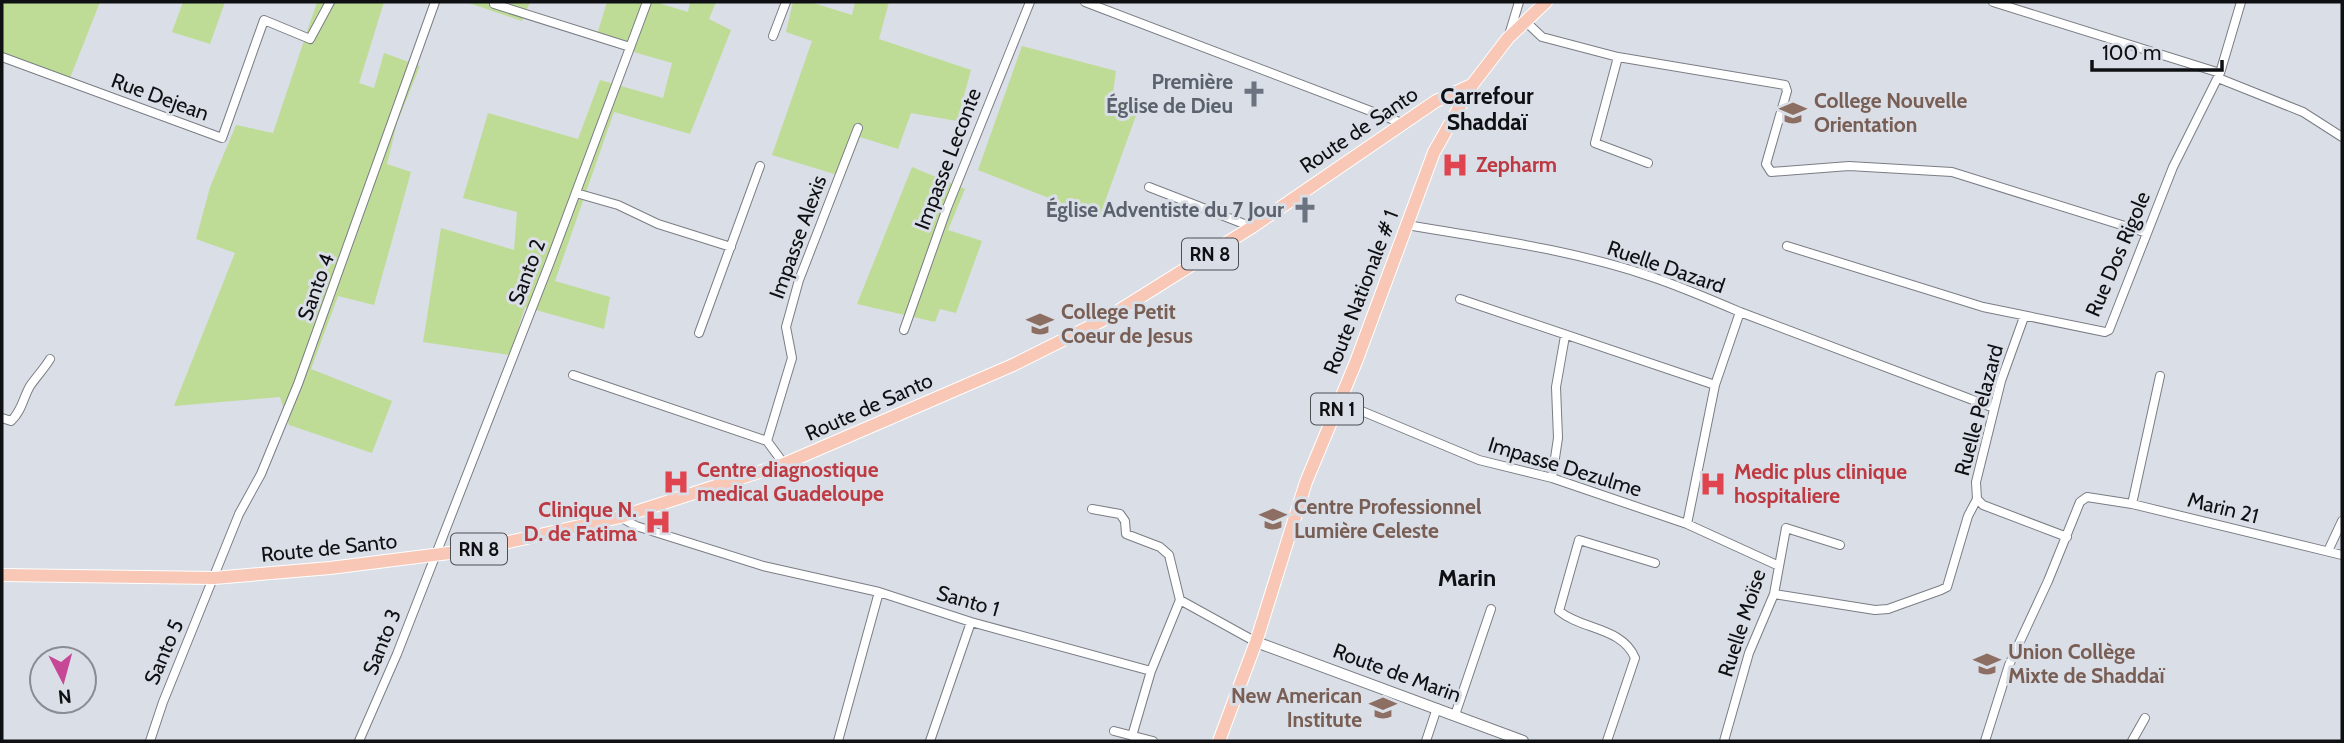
<svg xmlns="http://www.w3.org/2000/svg" width="2344" height="743" font-family="Cabin,sans-serif">
<style>
.green{fill:#bedc96}
.lines{fill:none;stroke-linecap:round;stroke-linejoin:round}
.minor-casing{stroke:#7a7d84;stroke-width:10}
.secondary-casing{stroke:#7a7d84;stroke-width:12}
.primary-casing{stroke:#fff;stroke-width:14}
.minor{stroke:#fff;stroke-width:8}
.secondary{stroke:#fff;stroke-width:10}
.primary{stroke:#f9c7b6;stroke-width:12}
.labels{text-anchor:middle;stroke-width:6;stroke-linejoin:round;paint-order:stroke}
.shield{fill:#dadee6;stroke:#4c4e52;stroke-width:2}
.shield-label{font-size:19px;font-weight:bold;fill:#0f1013}
.worship-label{font-size:21px;font-weight:bold;fill:#5b616d;stroke:#dadee6;text-anchor:end}
.street-label{font-size:21px;fill:#0f1013;stroke:#dadee6}
.education-label{font-size:21px;font-weight:bold;fill:#785e54;stroke:#dadee6;text-anchor:start}
.health-label{font-size:21px;font-weight:bold;fill:#be3a42;stroke:#dadee6;text-anchor:start}
.neighbourhood-label{font-size:23px;font-weight:bold;fill:#0f1013;stroke:#dadee6}
.quarter-label{font-size:24px;font-weight:bold;fill:#0f1013;stroke:#dadee6}
</style>
<rect width="100%" height="100%" fill="#dadee6"/>
<!-- green -->
<path class="green" d="M2 2H100L70 78 2 58Z
M183 2H225L210 44 172 32Z
M317 2H384L359 83 374 88 384 53 420 66 397 123 387 164 411 172 374 305 338 296 311 369 392 401 372 453 289 425 280 397 174 406 235 253 196 239 210 187 236 125 273 133Z
M466 2H530L522 21Z
M607 2H655L688 12 690 2H716L709 19 731 30 690 134 614 112 555 281 610 297 604 329 525 307 510 355 423 342 441 228 514 250 517 212 463 198 488 113 578 139 600 80 663 98 672 63 595 41Z
M793 2H810L852 15 855 2H889L879 39 971 70 957 121 911 113 898 149 860 137 844 177 772 155 812 41 786 32Z
M1022 46 1116 71 1112 101 1138 110 1099 218 978 170Z
M912 167 965 189 948 230 982 241 956 313 940 309 935 322 857 304Z"/>
<g class="lines">
<!-- minor casing -->
<g class="minor-casing">
<path id="minor" d="M1085 2 1402 123
M1993 2 2220 73
M494 4 630 47
M1526 22 1542 37 1618 57 1785 85 1787 91 1766 164 1771 172 1849 166 1952 172 2147 233
M1509 35 1519 2
M773 36 786 2
M2 57 222 138 264 20 310 39 330 2
M1618 57 1595 143 1648 163
M2218 78 2303 112 2342 137
M1149 187 1252 227
M576 193 618 205 658 224 731 247
M1407 225C1490 239 1575 250 1655 278 1684 288 1712 300 1740 312L1715 385 1687 524
M1787 246 1983 307 2105 332 2109 330 2173 167 2220 73 2241 2
M1460 299 1715 385
M1740 312 1994 408
M2024 317 2001 381 1976 482 1977 499 1983 505 2067 537
M904 330 947 208 1030 2
M699 333 760 166
M573 375 767 441
M1340 402 1479 460 1552 478 1687 524 1779 566
M2 418 11 421C22 411 23 398 30 386 36 377 44 369 50 359
M784 464 767 441 792 358 786 327 799 280 858 128
M1552 478 1558 438 1556 387 1565 336
M2132 504 2160 376
M1092 509 1120 514 1125 521 1126 534 1160 547 1169 555 1180 600
M620 517 636 526 763 566 879 592 971 622 1151 671 1180 600 1256 642
M2328 551 2342 521
M1774 594 1875 610 1888 609 1941 590 1947 587 1968 516 1977 499
M1455 715 1491 609
M1114 731 1153 741
M1132 736 1151 671
M150 741 163 702 239 514 261 474 298 384 435 2
M359 741 397 654 550 262 647 2
M838 741 879 592
M930 741 971 622
M1426 741 1437 708
M1607 741 1635 658C1622 627 1582 630 1559 611L1579 540 1655 563
M1724 741 1749 653 1774 594 1786 528 1840 545
M1985 741 2009 665 2048 581 2080 502 2087 497 2132 504 2342 555
M2132 741 2145 718"/>
</g>
<!-- secondary casing -->
<g class="secondary-casing">
<path id="secondary" d="M1256 642 1523 741"/>
</g>
<!-- primary casing -->
<g class="primary-casing">
<path id="primary" d="M2 575 214 578 330 568 473 550 620 517 784 464 1013 365 1107 318 1252 227 1436 101 1472 85
M1219 741 1256 642 1306 482 1356 362 1434 152 1472 85 1508 38 1546 2"/>
</g>
<!-- minor -->
<use href="#minor" class="minor"/>
<!-- secondary -->
<use href="#secondary" class="secondary"/>
<!-- primary -->
<use href="#primary" class="primary"/>
</g>
<!-- icons -->
<defs>
<g id="church-bare" transform="scale(2.1)"><path d="M-1.2-6h2.4v3.5h3.3v2.4h-3.3V6h-2.4V-.1h-3.3v-2.4h3.3Z" fill="#6b7280" stroke="#dadee6" stroke-width="2.5" paint-order="stroke"/></g>
<g id="school-bare" transform="scale(2.1)"><path d="M0-5L7-2L0 1L-7-2ZM-4 1L0 2.5L4 1V4Q0 6-4 4Z" fill="#8d6e63" stroke="#dadee6" stroke-width="2.5" paint-order="stroke"/></g>
<g id="hospital-bare" transform="scale(2.1)"><path d="M-5-5h3v3.5h4V-5h3V5h-3V1.5h-4V5h-3Z" fill="#e0444e" stroke="#dadee6" stroke-width="2.5" paint-order="stroke"/></g>
<g id="university-bare" transform="scale(2.1)"><path d="M0-5L7-2L0 1L-7-2ZM-4 1L0 2.5L4 1V4Q0 6-4 4Z" fill="#8d6e63" stroke="#dadee6" stroke-width="2.5" paint-order="stroke"/></g>
</defs>
<g fill-rule="evenodd">
<use href="#church-bare" x="1254" y="94"/>
<use href="#school-bare" x="1793" y="113"/>
<use href="#hospital-bare" x="1455" y="165"/>
<use href="#church-bare" x="1305" y="210"/>
<use href="#school-bare" x="1040" y="324"/>
<use href="#hospital-bare" x="676" y="482"/>
<use href="#hospital-bare" x="1713" y="484"/>
<use href="#university-bare" x="1273" y="519"/>
<use href="#hospital-bare" x="658" y="522"/>
<use href="#school-bare" x="1987" y="664"/>
<use href="#school-bare" x="1383" y="708"/>
</g>
<g class="labels">
<!-- shield labels -->
<g class="shield">
<rect x="1182" y="238.5" width="56" height="31" rx="5"/>
<rect x="1311" y="393.5" width="52" height="31" rx="5"/>
<rect x="451" y="533.5" width="56" height="31" rx="5"/>
</g>
<g class="shield-label">
<text x="1210" y="261">RN 8</text>
<text x="1337" y="416">RN 1</text>
<text x="479" y="556">RN 8</text>
</g>
<!-- worship labels -->
<g class="worship-label">
<text x="1233" y="89">Première<tspan x="1233" dy="24">Église de Dieu</tspan></text>
<text x="1284" y="217">Église Adventiste du 7 Jour</text>
</g>
<!-- street labels -->
<g class="street-label">
<text transform="translate(160 97) rotate(20)" y="7">Rue Dejean</text>
<text transform="translate(1359 130) rotate(-34)" y="7">Route de Santo</text>
<text transform="translate(948 159) rotate(-69)" y="7">Impasse Leconte</text>
<text transform="translate(798 237) rotate(-70)" y="7">Impasse Alexis</text>
<text transform="translate(2118 254) rotate(-67)" y="7">Rue Dos Rigole</text>
<text transform="translate(1666 267) rotate(19)" y="7">Ruelle Dazard</text>
<text transform="translate(527 272) rotate(-69)" y="7">Santo 2</text>
<text transform="translate(316 287) rotate(-70)" y="7">Santo 4</text>
<text transform="translate(1361 292) rotate(-69)" y="7">Route Nationale # 1</text>
<text transform="translate(869 407) rotate(-24)" y="7">Route de Santo</text>
<text transform="translate(1979 410) rotate(-75)" y="7">Ruelle Pelazard</text>
<text transform="translate(1565 467) rotate(17)" y="7">Impasse Dezulme</text>
<text transform="translate(2223 508) rotate(14)" y="7">Marin 21</text>
<text transform="translate(329 548) rotate(-6)" y="7">Route de Santo</text>
<text transform="translate(968 601) rotate(16)" y="7">Santo 1</text>
<text transform="translate(1742 623) rotate(-72)" y="7">Ruelle Moïse</text>
<text transform="translate(382 642) rotate(-68)" y="7">Santo 3</text>
<text transform="translate(164 652) rotate(-67)" y="7">Santo 5</text>
<text transform="translate(1397 673) rotate(20)" y="7">Route de Marin</text>
</g>
<!-- education labels -->
<g class="education-label">
<text x="1814" y="108">College Nouvelle<tspan x="1814" dy="24">Orientation</tspan></text>
<text x="1061" y="319">College Petit<tspan x="1061" dy="24">Coeur de Jesus</tspan></text>
<text x="1294" y="514">Centre Professionnel<tspan x="1294" dy="24">Lumière Celeste</tspan></text>
<text x="2008" y="659">Union Collège<tspan x="2008" dy="24">Mixte de Shaddaï</tspan></text>
<text x="1362" y="703" text-anchor="end">New American<tspan x="1362" dy="24">Institute</tspan></text>
</g>
<!-- health labels -->
<g class="health-label">
<text x="1476" y="172">Zepharm</text>
<text x="697" y="477">Centre diagnostique<tspan x="697" dy="24">medical Guadeloupe</tspan></text>
<text x="1734" y="479">Medic plus clinique<tspan x="1734" dy="24">hospitaliere</tspan></text>
<text x="637" y="517" text-anchor="end">Clinique N.<tspan x="637" dy="24">D. de Fatima</tspan></text>
</g>
<!-- neighbourhood labels -->
<g class="neighbourhood-label">
<text x="1487" y="104">Carrefour<tspan x="1487" dy="26">Shaddaï</tspan></text>
</g>
<!-- quarter labels -->
<g class="quarter-label">
<text x="1467" y="586">Marin</text>
</g>
</g>
<!-- border -->
<rect width="2344" height="743" fill="none" stroke="#0f1013" stroke-width="7"/>
<!-- north arrow -->
<g transform="translate(63 680) rotate(174)"><circle r="33" fill="#dadee6" stroke="#898c92" stroke-width="2"/>
<path d="M0-5L12 26L0 18L-12 26Z" fill="#c64795"/>
<text y="-10" font-size="19" font-weight="bold" text-anchor="middle" fill="#0f1013">N</text>
</g>
<!-- scale -->
<path d="M2092 60v10h130v-10" fill="none" stroke="#0f1013" stroke-width="3.5"/>
<text x="2102" y="60" font-size="21" fill="#0f1013" stroke="#dadee6" stroke-width="5" paint-order="stroke">100 m</text>
</svg>
